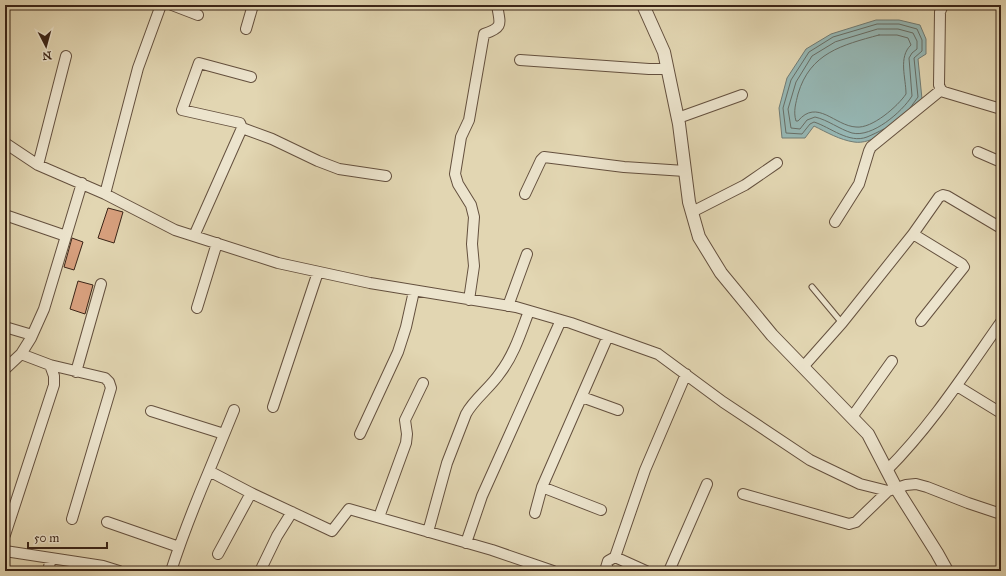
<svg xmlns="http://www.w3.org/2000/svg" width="1006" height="576" font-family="'IM FELL Great Primer',serif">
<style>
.water{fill:#96b7b4;stroke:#717c75}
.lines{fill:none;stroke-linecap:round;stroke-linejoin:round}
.shore{stroke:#686e66;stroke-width:1}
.building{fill:#d8a07e;stroke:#3a2417}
.service-casing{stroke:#64503e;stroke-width:7}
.minor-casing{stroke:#64503e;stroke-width:12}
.tertiary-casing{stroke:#64503e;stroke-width:14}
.service{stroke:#ece4cd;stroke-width:5}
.minor{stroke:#ece4cd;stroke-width:10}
.tertiary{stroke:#ece4cd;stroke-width:12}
</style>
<rect width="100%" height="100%" fill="#e2d6b2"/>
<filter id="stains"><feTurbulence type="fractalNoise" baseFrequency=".005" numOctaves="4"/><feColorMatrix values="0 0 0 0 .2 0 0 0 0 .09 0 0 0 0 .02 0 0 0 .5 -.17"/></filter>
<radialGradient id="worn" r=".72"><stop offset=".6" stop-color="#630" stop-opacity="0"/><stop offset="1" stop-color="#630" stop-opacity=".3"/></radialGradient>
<!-- water -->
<path class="water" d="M876 20H899L920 25 926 39V54L918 59 922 99C917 104 913 111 908 116 896 127 871 145 854 142 840 140 826 132 814 126L805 138H782L779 108 787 78 806 49 831 34Z"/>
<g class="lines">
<!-- shore -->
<path class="shore" d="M878 29H898L913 33 917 41V49L912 53 909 58 912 96C902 112 872 138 852 133 839 129 828 120 815 117L807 120 800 129 791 128 788 109 796 82 812 56 835 42Z
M879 35H897L908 38 911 45C898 57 906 78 906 94 898 106 872 129 856 127 835 126 817 98 798 121H796C793 111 796 103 798 94 810 53 842 45 879 35Z
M884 129C878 132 872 135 867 137 849 144 830 127 814 122L810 124 802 134 786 133 783 108 791 80 809 52 833 37 877 24H899L917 29 922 40V51L914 58 918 97 910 108"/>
</g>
<!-- building -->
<path class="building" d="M108 208 123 212 114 243 98 238Z
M72 238 83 242 74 270 64 267Z
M78 281 93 285 85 314 70 309Z"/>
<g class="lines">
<!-- service casing -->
<g class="service-casing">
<path id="service" d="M812 287 842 323"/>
</g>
<!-- minor casing -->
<g class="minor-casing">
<path id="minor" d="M172 5 198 15
M943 5 940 12 939 85 941 90 944 92 1001 109
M246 29 253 5
M520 60 649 69H667
M678 118 742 95
M242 128 240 123 182 110 199 63 251 77
M5 143 38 165 105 194 175 230 278 263 370 283 516 307 571 323 658 354 723 402 810 460 860 484 888 491 906 485 916 484 927 487 968 503 1001 514
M978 152 1001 162
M38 165 66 56
M105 194 138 68 161 5
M525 194 541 160 544 157 624 167 685 171
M692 212 745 185 777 163
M5 215 66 236
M835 222 859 184 869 151 871 147 941 90
M913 234 939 197 943 195 947 196 1001 228
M194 236 242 128 272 139 318 161 339 169 386 176
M469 300 474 266 472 244 474 217 471 205 458 184 455 174 461 137 469 120 484 34C504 27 500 24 497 5
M508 306 527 254
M197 308 217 243
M5 327 32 335
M50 365 105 378 109 382 111 388 72 519
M803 367 842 323 913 234 962 264 964 267 921 321
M5 369 21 354 31 338 44 309 82 183
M76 372 101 284
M957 386 1001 413
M582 397 618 410
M273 407 318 272
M151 411 224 434
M852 417 892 361
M360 434 398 352 406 327 414 291
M887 470C931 426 965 373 1001 322
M209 471 234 410
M542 487 601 510
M743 494 849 524 856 522 888 491
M535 513 542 487 608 336
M379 517 406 443 407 434 405 420 423 383
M107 522 179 547
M428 532 447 463 466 414C474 399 490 388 500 373 514 355 521 332 529 311
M5 535 54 385V376L50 365 21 354
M466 543 482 496 561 320
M5 551 103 566 119 571
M218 554 251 493
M615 557 645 470 686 374
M262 567 277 536 292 512
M48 571 51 558
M171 571C182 537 195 504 209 471L251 493 332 531 349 509 492 550 553 571
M605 571 608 561 615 557 646 571
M669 571 707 484"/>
</g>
<!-- tertiary casing -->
<g class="tertiary-casing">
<path id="tertiary" d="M643 5 664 52 679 124 689 202 699 237 721 273 772 335 868 434 896 488 937 553 947 571"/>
</g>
<!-- service -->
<use href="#service" class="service"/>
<!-- minor -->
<use href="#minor" class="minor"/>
<!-- tertiary -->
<use href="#tertiary" class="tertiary"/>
</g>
<!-- margin -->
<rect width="1006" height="576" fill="none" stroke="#e2d6b2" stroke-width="20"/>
<rect x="6" y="6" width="994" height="564" fill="none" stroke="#3a2417" stroke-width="2"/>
<rect x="10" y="10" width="986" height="556" fill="none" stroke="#3a2417"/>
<!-- north arrow -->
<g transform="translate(46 46) rotate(174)" stroke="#ece4cd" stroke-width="3" paint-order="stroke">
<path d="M0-3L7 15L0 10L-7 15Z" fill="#3a2417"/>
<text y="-6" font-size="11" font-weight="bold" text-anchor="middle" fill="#3a2417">N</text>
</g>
<!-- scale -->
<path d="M28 542v6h79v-6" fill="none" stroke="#3a2417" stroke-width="2"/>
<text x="34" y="542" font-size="12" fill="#3a2417" stroke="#ece4cd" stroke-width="3" paint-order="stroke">50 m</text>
<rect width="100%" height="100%" filter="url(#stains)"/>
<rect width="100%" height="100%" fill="url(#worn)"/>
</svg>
